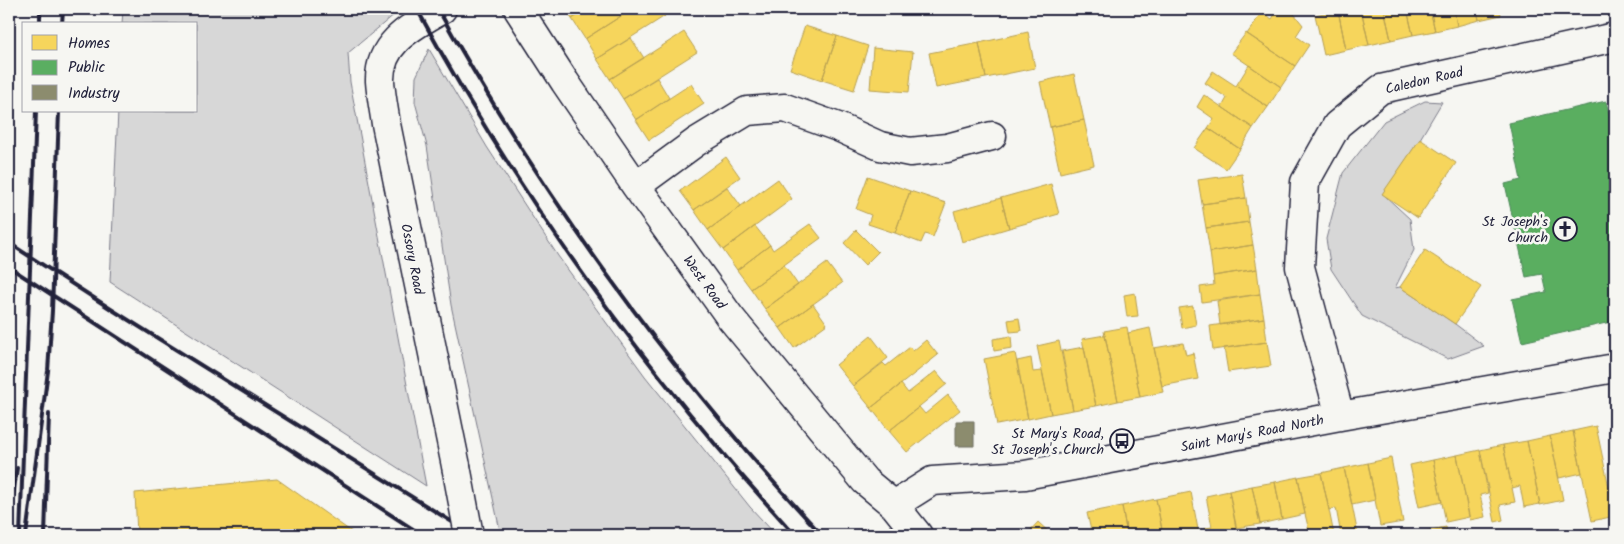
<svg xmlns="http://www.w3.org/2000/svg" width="1624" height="544" font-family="Kalam,sans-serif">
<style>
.green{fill:#d7d7d7;stroke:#7c7c89}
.homes{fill:#f6d55c;stroke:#b69f52}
.public{fill:#5aae61;stroke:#498456}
.industry{fill:#8c8c6e;stroke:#6c6c5f}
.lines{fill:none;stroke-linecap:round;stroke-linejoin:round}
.minor-casing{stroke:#22223b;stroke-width:31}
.minor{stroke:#f6f6f2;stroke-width:28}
.rail{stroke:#22223b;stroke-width:4}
.minor-bridge-casing{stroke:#22223b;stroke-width:31;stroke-linecap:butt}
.minor-bridge{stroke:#f6f6f2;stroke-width:28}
.labels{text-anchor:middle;stroke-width:5;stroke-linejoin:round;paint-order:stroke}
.street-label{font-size:14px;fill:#22223b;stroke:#f6f6f2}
.poi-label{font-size:14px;fill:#22223b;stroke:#f6f6f2;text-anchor:end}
</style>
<rect width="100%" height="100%" fill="#f6f6f2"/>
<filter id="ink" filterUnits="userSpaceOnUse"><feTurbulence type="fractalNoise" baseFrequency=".02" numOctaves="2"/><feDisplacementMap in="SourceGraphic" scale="10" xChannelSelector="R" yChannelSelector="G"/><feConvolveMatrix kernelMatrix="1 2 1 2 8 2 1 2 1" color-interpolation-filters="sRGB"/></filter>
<g filter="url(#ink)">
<!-- green -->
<path class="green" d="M123 9H401L348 53 350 82 426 486 110 282 118 111H196V24H122Z
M429 49 487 147 558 256 645 376 750 507 776 535H501L451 305 427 146 415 102 416 77Z
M1425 101 1442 102 1420 139 1383 194 1410 219 1414 250 1395 288 1400 287 1455 324 1484 346 1448 359 1362 316 1331 269 1326 239 1343 173 1384 121Z"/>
<!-- homes -->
<path class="homes" d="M565 9H587L572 19Z
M587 9H632L585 39 572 19Z
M632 9H660L665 16 597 59 585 39Z
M1278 9H1290L1303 25 1296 36 1309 45 1295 66 1247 34 1262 12 1272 19Z
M1341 9H1361L1369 45 1346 50 1338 10Z
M1361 9H1384L1391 40 1369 45Z
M1384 9H1407L1413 35 1391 40Z
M1407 9H1430L1435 31 1413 35Z
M1430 9H1454L1457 26 1435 31Z
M1454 9H1477L1479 20 1457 26Z
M1477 9H1500L1501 15 1479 20Z
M1338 10 1346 50 1324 55 1315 15Z
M805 26 837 36 822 80 790 69Z
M684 32 697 52 623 99 610 79Z
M1028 32 1035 68 986 78 979 43Z
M1246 33 1295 66 1281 87 1231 53Z
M837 36 868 46 854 90 822 80Z
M631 38 644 58 610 79 597 59Z
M979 43 986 78 936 88 929 53Z
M873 48 913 52 909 92 870 89Z
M1249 65 1281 87 1268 107 1236 86Z
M1213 71 1268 107 1253 128 1222 107 1227 98 1205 83Z
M1074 74 1084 120 1050 127 1040 82Z
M657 78 669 98 636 120 623 99Z
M691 84 704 104 649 140 636 120Z
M1204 95 1253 128 1240 149 1208 128 1214 119 1197 107Z
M1084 120 1094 165 1060 173 1050 127Z
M1208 128 1240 149 1226 169 1194 148Z
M1420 139 1456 163 1418 218 1382 194Z
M726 157 740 177 694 210 680 191Z
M1242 174 1246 198 1202 204 1198 180Z
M868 176 910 191 895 233 868 224 871 215 856 209Z
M778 179 792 199 723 250 708 230Z
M1051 184 1059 214 1009 228 1001 198Z
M727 187 741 206 708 230 694 210Z
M910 191 946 203 933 237 925 234 921 243 895 233Z
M1001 198 1009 228 962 242 954 211Z
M1246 198 1249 222 1206 228 1202 204Z
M1249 222 1253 245 1210 252 1206 228Z
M810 224 821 238 751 289 737 270 770 245 773 250Z
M755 226 770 245 737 270 723 250Z
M856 230 878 252 865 265 844 243Z
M1253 245 1257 269 1213 276 1210 252Z
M1425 250 1481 287 1455 324 1400 287Z
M827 263 842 283 780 328 765 309Z
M784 265 798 285 765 309 751 289Z
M1257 269 1260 294 1202 302 1200 287 1214 285 1213 276Z
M1135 293 1138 316 1127 317 1124 295Z
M1260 294 1264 318 1220 325 1217 301Z
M813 304 827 324 794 348 780 328Z
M1193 306 1196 325 1182 328 1179 308Z
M1019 318 1021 331 1010 332 1008 320Z
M1264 318 1267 342 1213 350 1210 326Z
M1127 327 1140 397 1118 401 1104 331Z
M1150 328 1163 392 1140 397 1128 333Z
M1105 335 1118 401 1096 406 1082 339Z
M871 336 888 358 853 386 836 365Z
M1011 336 1012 348 994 351 993 339Z
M926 340 938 355 871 408 853 386 883 363 886 366 910 347 913 351Z
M1059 341 1073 410 1051 414 1037 346Z
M1267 342 1271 366 1228 372 1224 348Z
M1183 343 1186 355 1193 353 1198 379 1162 386 1154 348Z
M1084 347 1096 406 1073 410 1062 351Z
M1015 353 1028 419 997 425 984 359Z
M1031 358 1033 372 1042 371 1051 414 1028 419 1017 361Z
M936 371 947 384 889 431 871 408 901 384 908 393Z
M948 395 960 410 907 452 889 431 919 407 925 414Z
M1615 421V451L1610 422Z
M1596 426 1615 516 1592 521 1573 431Z
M1573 431 1582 473 1559 478 1550 436Z
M1550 436 1563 500 1540 505 1527 441Z
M1527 441 1540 504 1524 507 1520 486 1512 488 1503 445Z
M1503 445 1515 502 1500 505 1503 520 1495 522 1480 450Z
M1480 450 1488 493 1480 495 1485 517 1470 520 1457 455Z
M1457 455 1469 517 1446 522 1433 460Z
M1391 458 1403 522 1380 526 1368 463Z
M1433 460 1442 502 1419 507 1410 465Z
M1368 463 1375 500 1352 505 1344 468Z
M1344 468 1352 505 1358 535H1341L1336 508 1329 510 1321 473Z
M1321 473 1329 510 1334 535H1310L1305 514 1298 477Z
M1298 477 1305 514 1282 519 1275 482Z
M277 479 356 535H137L135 493Z
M1275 482 1282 519 1260 524 1252 486Z
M1252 486 1260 524 1236 528 1229 491Z
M1229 491 1238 535H1206L1205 528 1212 527 1206 496Z
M1191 492 1199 535H1163L1156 499Z
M1156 499 1163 535H1127L1122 506Z
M1122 506 1127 535H1092L1087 513Z
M1038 522 1052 535H1026Z
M1446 527 1448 535H1415V533Z"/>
<!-- public -->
<path class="public" d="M1606 101 1615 139V321L1522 342 1512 299 1546 292 1542 274 1526 277 1505 184 1521 180 1509 123Z"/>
<!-- industry -->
<path class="industry" d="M956 421H974V446H956Z"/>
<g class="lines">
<!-- minor casing -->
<g class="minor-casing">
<path id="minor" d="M442 9C413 26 379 42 380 81 381 96 384 110 386 124L456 466
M518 9 565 82 636 186 730 317 865 481 894 505 918 535
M636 186 696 142 747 111 785 108 838 127 880 146 910 152 947 148 992 136
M1340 416 1300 267 1305 182 1337 125 1381 89 1615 37
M894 505 932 481 1025 475 1340 416 1615 368"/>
</g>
<!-- minor -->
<use href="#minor" class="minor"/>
<!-- rail -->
<path class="rail" d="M417 9C520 199 649 376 795 535
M438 9C544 199 673 376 822 535
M40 24V9
M62 24 63 9
M9 243 111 309 473 535
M9 267 422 535
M9 525 17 468
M20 535 36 111
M26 535 48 371 52 311 59 111
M45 535 49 414"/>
<!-- minor-bridge casing -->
<g class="minor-bridge-casing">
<path id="minor-bridge" d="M456 466 469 535"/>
</g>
<!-- minor-bridge -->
<use href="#minor-bridge" class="minor-bridge"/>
</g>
</g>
<!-- icons -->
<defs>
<g id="church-ring" transform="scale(1.25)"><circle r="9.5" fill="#f6f6f2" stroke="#22223b" stroke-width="1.5"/><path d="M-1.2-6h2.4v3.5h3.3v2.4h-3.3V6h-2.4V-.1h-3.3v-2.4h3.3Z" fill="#22223b"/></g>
<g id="bus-ring" transform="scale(1.25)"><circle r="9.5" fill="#f6f6f2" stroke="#22223b" stroke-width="1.5"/><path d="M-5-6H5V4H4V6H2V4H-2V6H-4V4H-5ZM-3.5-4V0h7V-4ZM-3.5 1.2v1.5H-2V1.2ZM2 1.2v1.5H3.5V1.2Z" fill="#22223b"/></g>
</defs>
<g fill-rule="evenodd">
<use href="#church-ring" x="1565" y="229"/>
<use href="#bus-ring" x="1122" y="441"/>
</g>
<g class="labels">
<!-- street labels -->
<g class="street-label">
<text transform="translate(1424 80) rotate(-13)" y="5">Caledon Road</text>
<text transform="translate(413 259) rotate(79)" y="5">Ossory Road</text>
<text transform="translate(705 282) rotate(54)" y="5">West Road</text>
<text transform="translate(1252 433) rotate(-11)" y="5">Saint Mary's Road North</text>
</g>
<!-- poi labels -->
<g class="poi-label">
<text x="1548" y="226">St Joseph's<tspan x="1548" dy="16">Church</tspan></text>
<text x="1104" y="438">St Mary's Road,<tspan x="1104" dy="16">St Joseph's Church</tspan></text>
</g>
</g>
<!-- margin -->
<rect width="1624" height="544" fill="none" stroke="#f6f6f2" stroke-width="30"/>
<rect x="15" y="15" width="1594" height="514" fill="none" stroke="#22223b" stroke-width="2" filter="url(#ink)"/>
<!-- legend -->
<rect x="22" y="22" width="175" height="90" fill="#f6f6f2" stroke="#a1a1a9"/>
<rect x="32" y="35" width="25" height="15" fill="#f6d55c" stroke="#a1a1a9"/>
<text x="68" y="48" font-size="15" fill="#22223b">Homes</text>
<rect x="32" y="60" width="25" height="15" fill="#5aae61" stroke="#a1a1a9"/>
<text x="68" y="72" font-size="15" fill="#22223b">Public</text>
<rect x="32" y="85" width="25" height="15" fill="#8c8c6e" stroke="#a1a1a9"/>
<text x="68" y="98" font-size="15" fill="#22223b">Industry</text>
</svg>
